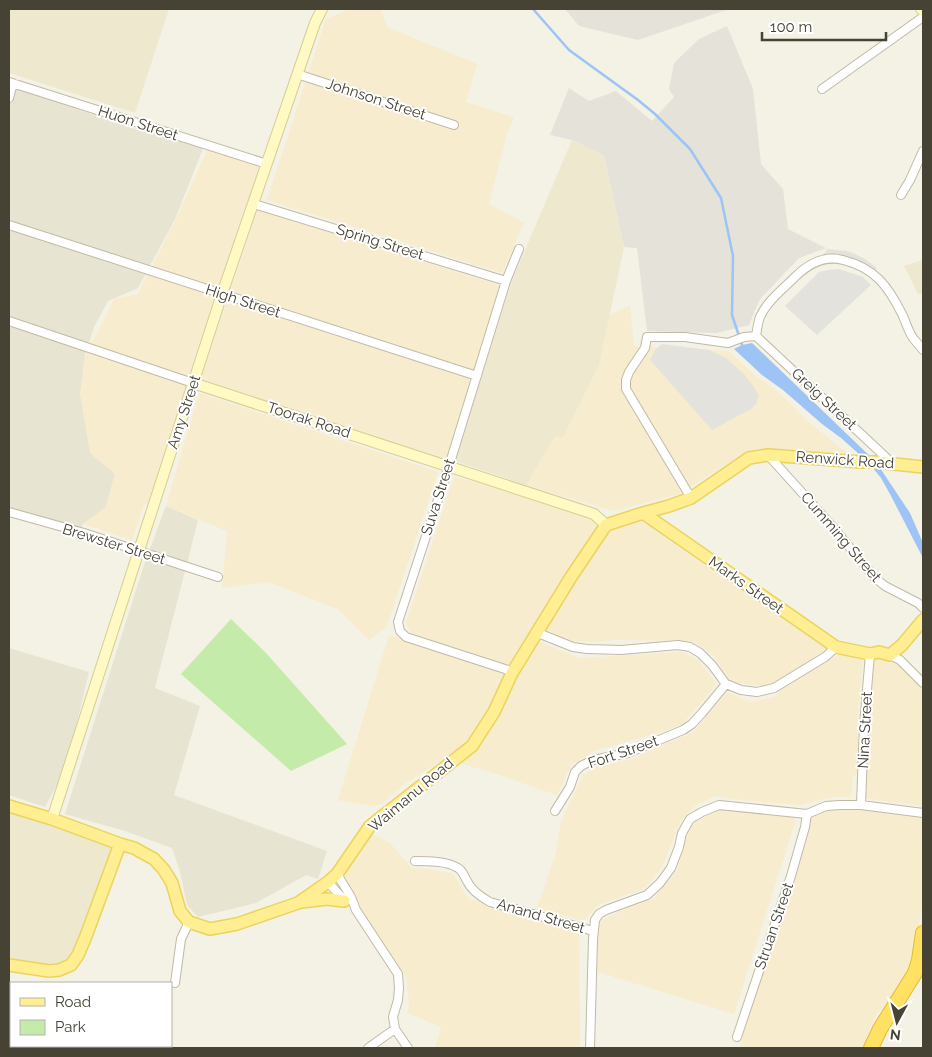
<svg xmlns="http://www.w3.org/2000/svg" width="932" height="1057" font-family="Raleway,sans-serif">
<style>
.residential{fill:#e8e4d2}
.commercial{fill:#f7ecce}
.industrial{fill:#e5e2da}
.education{fill:#eee9ce}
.green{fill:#c5ebab}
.parking{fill:#e4e2dd}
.water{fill:#9dc4f5}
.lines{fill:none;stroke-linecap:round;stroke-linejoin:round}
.stream{stroke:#9dc4f5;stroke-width:2.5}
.street-casing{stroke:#c0baa7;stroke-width:10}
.secondary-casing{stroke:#d6ce91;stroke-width:12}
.primary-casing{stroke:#ebd45c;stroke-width:14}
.highway-casing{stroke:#e7bc2c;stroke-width:16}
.street{stroke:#fff;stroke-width:8}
.secondary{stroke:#fff9c3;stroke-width:10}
.primary{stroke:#ffef92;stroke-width:11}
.highway{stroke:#ffe164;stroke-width:14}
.labels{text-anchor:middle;stroke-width:4;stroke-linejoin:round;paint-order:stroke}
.street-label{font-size:15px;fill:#464234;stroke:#fff}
</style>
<rect width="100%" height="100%" fill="#f4f1e5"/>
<!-- residential -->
<path class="residential" d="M9 85 128 127 150 133 179 138 204 146 175 219 138 288 108 301 94 327 86 352 80 395 115 474 106 507 83 524 81 532 9 507Z
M166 506 198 520 155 688 200 706 174 795 327 851 318 879 306 875 256 903 198 917 187 905 180 871 172 848 125 831 65 814 144 565Z
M9 648 89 672 66 768 45 807 9 795Z"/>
<!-- commercial -->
<path class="commercial" d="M350 9H381L387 27 477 64 466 102 514 117 507 133 489 204 524 223 502 273 267 200 326 19Z
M209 146 264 166 149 505 144 504 132 540 83 524 106 507 115 474 90 453 80 395 85 353 99 330 114 299 138 294 175 221Z
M258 210 504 287 449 462 200 379Z
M630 306 634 346 728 351 756 376 777 391 810 423 847 453 767 450 744 453 679 494 613 511 526 485 555 435 563 438 599 365 609 315Z
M199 393 438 472 387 626 369 640 338 609 268 582 222 588 227 531 166 506Z
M454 477 521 492 597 518 602 527 511 668 412 635 406 622Z
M641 521 795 628 826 648 797 673 770 687 731 682 714 656 694 641 616 640 593 642 571 641 543 629 569 584 615 524Z
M389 635 508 670 502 685 471 741 403 785 382 804 374 806 338 800Z
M536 640 579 658 682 652 698 660 717 684 683 723 668 730 594 751 571 765 557 795 490 772 453 761 476 745Z
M838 655 863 658 857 725H864L863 776 853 775 851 797H833L798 805 733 799 716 796 696 805 681 820 661 869 643 889 597 905 584 921 537 908 556 853 561 821 583 775 594 768 633 758 693 732 727 692 750 702 775 697 785 685Z
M872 657 890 658 902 666 923 688V805L922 806 863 798Z
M858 809 923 818V897L912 970 896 996 876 1014 862 1048H740L751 997 806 817 824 811Z
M720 810 797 816 734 1014 595 971 597 923 634 904 652 900 677 871 687 834 694 823Z
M368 832 389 842 412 868 434 870 453 874 469 899 579 934 580 1048H435L441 1027 408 1013 409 1001 406 976 336 876Z"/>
<!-- industrial -->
<path class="industrial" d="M565 9H729L638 40 579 26Z
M727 26 753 89 761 164 783 189 788 229 826 248 799 258 760 299 749 325 717 333 647 331 637 248 624 247 604 156 572 140 550 135 569 88 589 101 616 91 652 121 674 97 669 89 674 63 699 39Z"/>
<!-- education -->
<path class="education" d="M9 9H169L135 113 9 73Z
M572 140 604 156 624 247 599 365 563 438 555 436 526 485 455 461 511 283Z
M923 260V293L918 294 904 266Z
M9 809 110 841 119 849 75 953 69 962 51 967 9 962Z"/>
<!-- green -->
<path class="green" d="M231 619 266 653 347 744 291 771 181 674Z"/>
<!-- parking -->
<path class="parking" d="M827 249 847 251 855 254 865 259 877 268 872 273 863 266 821 260Z
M839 269 863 277 871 285 817 335 785 306 819 272 828 270Z
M662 344 709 350 726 358 743 373 754 387 759 396 756 404 751 409 712 430 650 360 655 350Z"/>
<!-- water -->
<path class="water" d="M752 343 876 462 910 513 923 543V558L890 494 881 478 868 462 841 438 822 424 783 390 762 375 734 349 742 345Z"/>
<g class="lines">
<!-- stream -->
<path class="stream" d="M533 9 569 50 638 100 655 114 690 149 721 198 733 256 732 315 742 345"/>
<!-- street casing -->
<g class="street-casing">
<path id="street" d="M297 74 454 125
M9 82 267 164
M822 89 923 17
M9 98 13 83
M901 195 910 180 923 151
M254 204 506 281
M9 225 477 376
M9 321 193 383
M756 336C757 330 758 322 760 317 767 301 783 289 795 277 808 264 824 255 843 260 875 268 888 286 902 314 906 322 908 331 913 338 916 342 920 346 923 350
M756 336 892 463
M768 455 832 526 874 577 885 586 918 603 923 608
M691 498 626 389V380L629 372 645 348 647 337H685L728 343 744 337 756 336
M9 512 84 533 218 577
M538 633 573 647 587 649 621 650 678 645 690 647 700 653 712 665 726 684 741 690 757 692 774 688 825 657 836 647
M890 655 900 660 923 683
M512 673 508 670 406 637 400 631 398 622 449 466 506 281 519 249
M861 805 864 725 870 654
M555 811 570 787 575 772 581 766 593 760 628 753 683 730 692 724 702 713 726 684
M415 861C428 861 447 861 458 868 463 871 464 876 467 881 471 890 481 897 490 902L593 931
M337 874 351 897 356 910 398 974 399 988 398 1000 393 1017 395 1029 408 1048
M328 882 345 901
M175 983 181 939 189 922
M737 1037 791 876 805 827 807 814
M368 1048 395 1029
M590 1048 593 939 595 920 599 914 606 910 647 895 660 883 671 868 679 847 682 833 690 819 702 812 719 805 807 814 826 806 840 805H861L923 813"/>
</g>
<!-- secondary casing -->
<g class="secondary-casing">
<path id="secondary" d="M921 9 923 11
M193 383 594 514 606 525
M52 819 222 294 315 23 322 9"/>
</g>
<!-- primary casing -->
<g class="primary-casing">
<path id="primary" d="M643 513 669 506 691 498 749 458 768 455 861 462H876L923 467
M9 806 52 819 120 844 134 848 154 859 164 870 172 883 180 911 189 922 210 929 237 924 298 903 328 882 337 874 370 826 472 746 494 712 512 673 571 577 606 525 643 513 836 647 870 654 879 652 890 655 902 645 923 620
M301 902 327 899 344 901
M9 965 49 971 59 970 71 965 78 955 86 936 120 844"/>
</g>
<!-- highway casing -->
<g class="highway-casing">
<path id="highway" d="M871 1048 880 1029 915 973 919 960 923 933"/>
</g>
<!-- street -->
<use href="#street" class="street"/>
<!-- secondary -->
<use href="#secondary" class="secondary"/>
<!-- primary -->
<use href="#primary" class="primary"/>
<!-- highway -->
<use href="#highway" class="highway"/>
</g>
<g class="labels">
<!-- street labels -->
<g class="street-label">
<text transform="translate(376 99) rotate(18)" y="5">Johnson Street</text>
<text transform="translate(138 123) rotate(18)" y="5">Huon Street</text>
<text transform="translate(380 242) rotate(17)" y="5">Spring Street</text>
<text transform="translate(243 301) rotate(18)" y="5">High Street</text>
<text transform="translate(824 399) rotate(43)" y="5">Greig Street</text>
<text transform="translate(184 412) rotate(-72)" y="5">Amy Street</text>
<text transform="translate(309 420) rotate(18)" y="5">Toorak Road</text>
<text transform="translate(845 460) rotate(4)" y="5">Renwick Road</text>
<text transform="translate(438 497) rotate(-72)" y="5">Suva Street</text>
<text transform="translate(841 537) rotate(49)" y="5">Cumming Street</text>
<text transform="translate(114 544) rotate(17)" y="5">Brewster Street</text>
<text transform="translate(746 585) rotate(35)" y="5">Marks Street</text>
<text transform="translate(865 730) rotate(-87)" y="5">Nina Street</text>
<text transform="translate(623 752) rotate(-19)" y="5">Fort Street</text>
<text transform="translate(411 795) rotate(-40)" y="5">Waimanu Road</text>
<text transform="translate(541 916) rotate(16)" y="5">Anand Street</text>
<text transform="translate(774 926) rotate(-71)" y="5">Struan Street</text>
</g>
</g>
<!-- border -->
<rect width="932" height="1057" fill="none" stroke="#464234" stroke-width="20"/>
<!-- legend -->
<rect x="10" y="982" width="162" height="65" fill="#ffffff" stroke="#b5b3ae"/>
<rect x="20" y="998" width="25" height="8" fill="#ffef92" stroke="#b5b3ae"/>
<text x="55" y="1007" font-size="15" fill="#464234">Road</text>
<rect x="20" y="1020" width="25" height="15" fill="#c5ebab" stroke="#b5b3ae"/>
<text x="55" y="1032" font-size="15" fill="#464234">Park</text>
<!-- north arrow -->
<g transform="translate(897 1022) rotate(187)" stroke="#ffffff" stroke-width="4" paint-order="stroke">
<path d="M0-4L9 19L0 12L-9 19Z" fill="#464234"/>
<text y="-8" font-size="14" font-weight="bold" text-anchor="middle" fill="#464234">N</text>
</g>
<!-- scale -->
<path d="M762 32v8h124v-8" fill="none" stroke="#464234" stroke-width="2.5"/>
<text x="770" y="32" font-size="15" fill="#464234" stroke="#ffffff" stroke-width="4" paint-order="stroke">100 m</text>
</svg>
